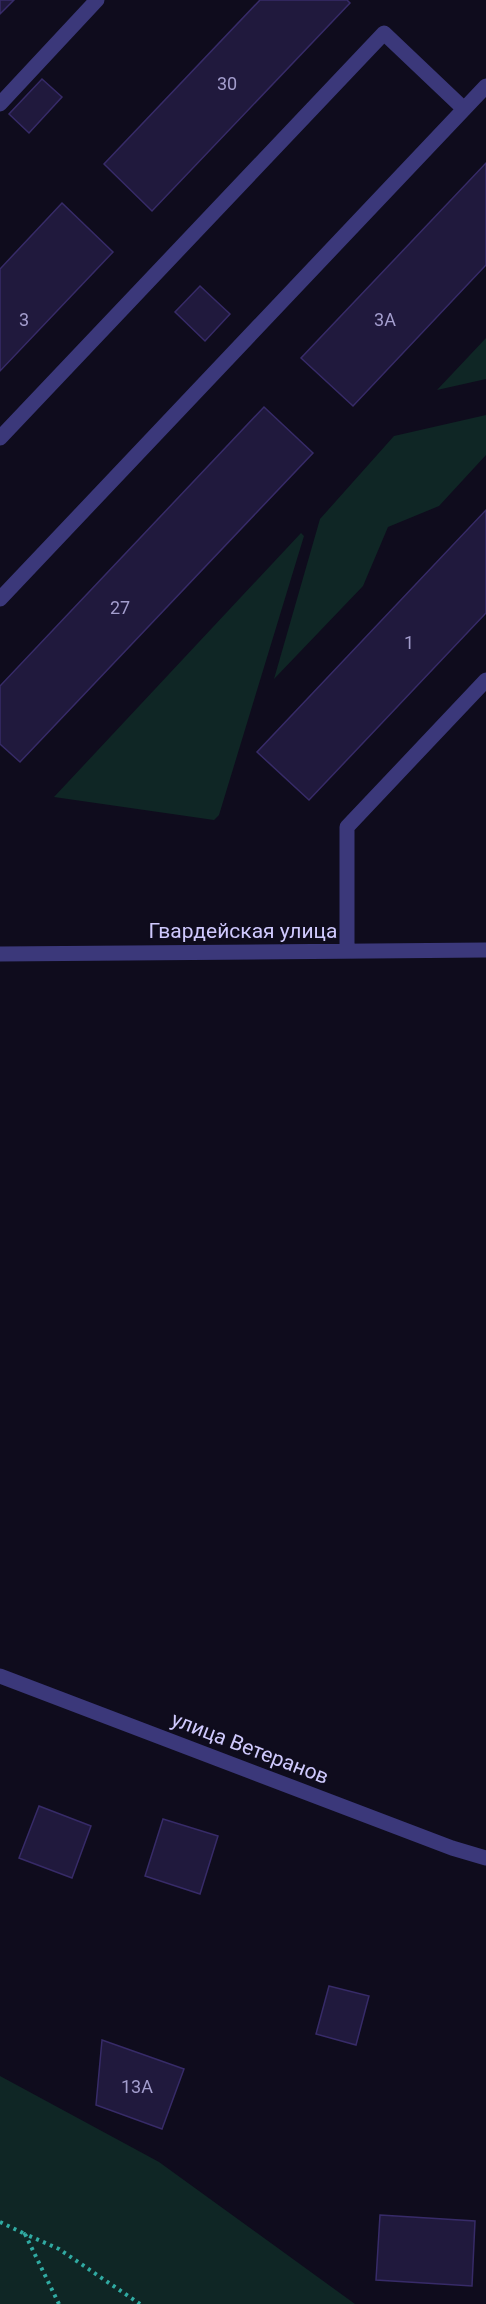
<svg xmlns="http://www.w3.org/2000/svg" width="486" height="2304" font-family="Roboto,sans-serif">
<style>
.green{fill:#0f2625}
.building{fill:#20193d;stroke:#372b68;stroke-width:1.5}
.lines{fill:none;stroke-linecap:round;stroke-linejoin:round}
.path{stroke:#30aaa2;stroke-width:4;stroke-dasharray:3 4.5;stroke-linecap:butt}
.minor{stroke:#3b387a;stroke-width:15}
.labels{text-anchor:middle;stroke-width:4.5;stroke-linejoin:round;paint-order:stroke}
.number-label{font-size:18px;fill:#a39dcd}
.street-label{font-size:21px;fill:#cfc9fd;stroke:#0f0c1d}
</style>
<rect width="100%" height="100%" fill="#0f0c1d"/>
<!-- green -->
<path class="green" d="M486 338V379L437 390Z
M486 415V455L439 506 388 527 363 586 274 679 320 519 394 436Z
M301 533 304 536 219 815 214 820 54 797Z
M0 2076 159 2162 355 2304H0Z"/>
<!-- building -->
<path class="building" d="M0 0H14L0 14Z
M260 0H347L350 3 152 211 104 164Z
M42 79 62 97 29 133 9 114Z
M486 163V265L353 406 301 358Z
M62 203 113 252 0 371V269Z
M200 286 230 314 205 341 175 312Z
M264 407 313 453 20 762 0 744V686Z
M486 510V613L309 800 257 752Z
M39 1806 91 1826 72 1878 19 1858Z
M163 1819 218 1836 200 1894 145 1876Z
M329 1986 369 1996 356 2045 316 2034Z
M102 2040 184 2069 162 2129 96 2105Z
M380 2215 475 2221 472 2286 376 2280Z"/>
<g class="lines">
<!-- path -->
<path class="path" d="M0 2222 25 2234
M59 2304 25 2234 59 2249 140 2304"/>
<!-- minor -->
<path class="minor" d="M0 104 97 0
M0 438 384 33 464 109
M0 599 486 86
M347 951V827L486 680
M0 954 486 950
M0 1676 452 1848 486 1858"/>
</g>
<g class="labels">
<!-- number labels -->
<g class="number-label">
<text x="227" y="90">30</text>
<text x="24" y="326">3</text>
<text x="385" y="326">3А</text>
<text x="120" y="614">27</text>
<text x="409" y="649">1</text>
<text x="137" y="2093">13А</text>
</g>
<!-- street labels -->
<g class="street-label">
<text x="243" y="938">Гвардейская улица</text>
<text transform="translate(250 1748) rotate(21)" y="7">улица Ветеранов</text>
</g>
</g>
</svg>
